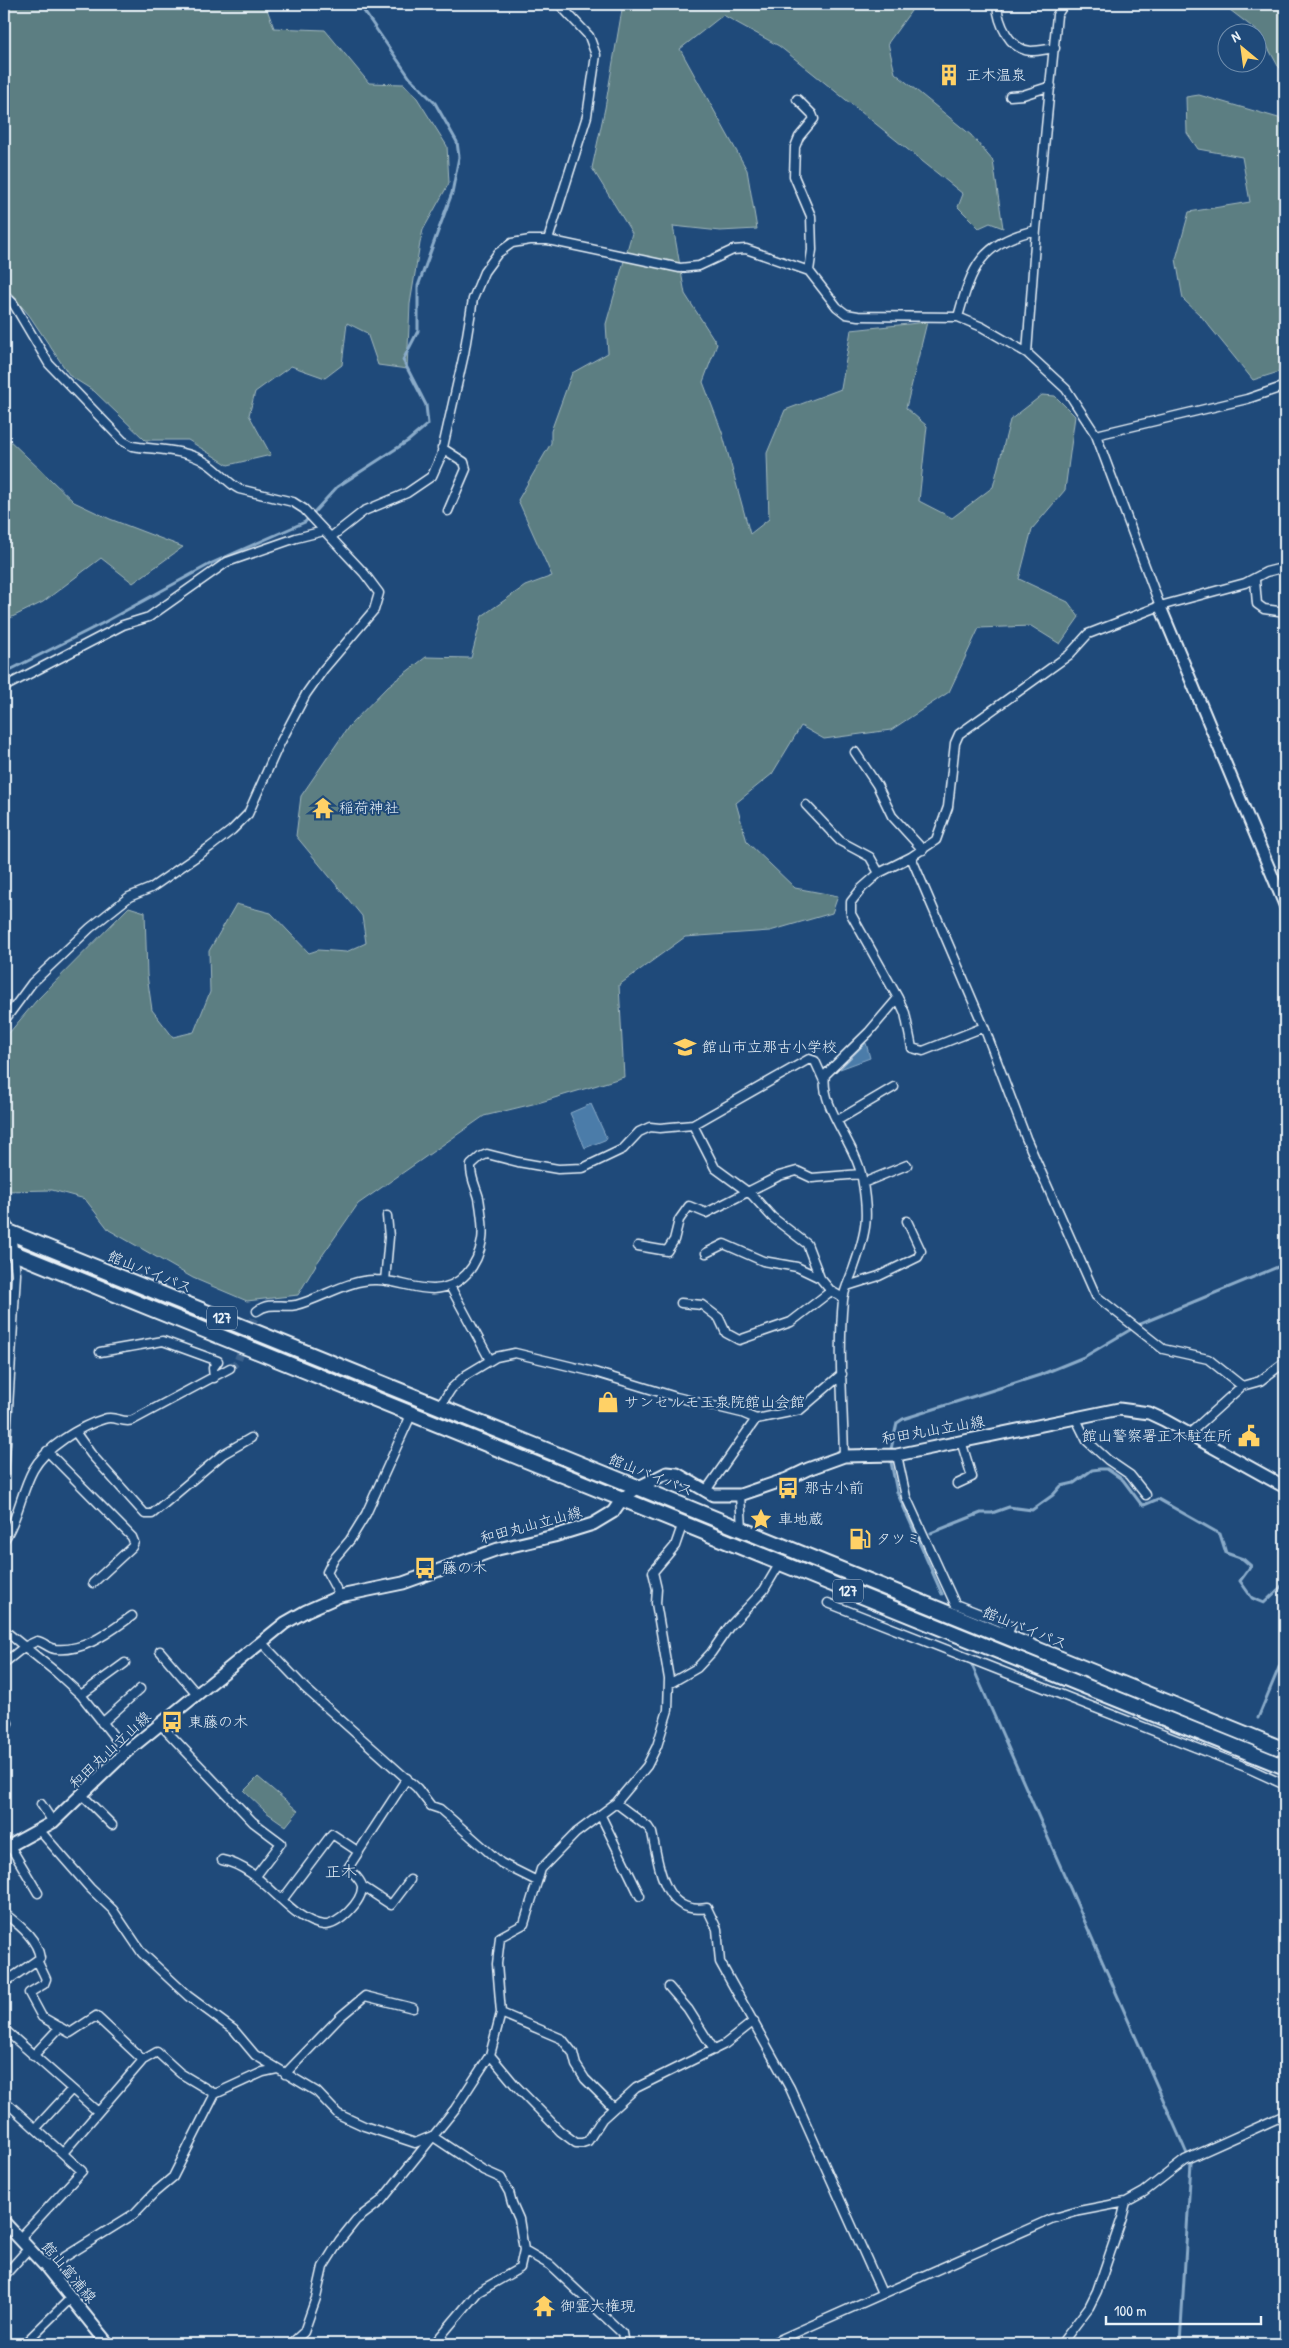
<svg xmlns="http://www.w3.org/2000/svg" width="1289" height="2348" font-family="'Patrick Hand','Klee One',sans-serif">
<style>
.green{fill:#5c7e82;stroke:#a2b8bd}
.water{fill:#4b7ca9;stroke:#8aabc9}
.lines{fill:none;stroke-linecap:round;stroke-linejoin:round}
.stream{stroke:#8aabc9;stroke-width:3}
.minor-tunnel{stroke:#3d638d;stroke-width:8;stroke-dasharray:8 4;stroke-linecap:butt}
.minor-casing{stroke:#e8f1f8;stroke-width:11}
.tertiary-casing{stroke:#e8f1f8;stroke-width:14}
.secondary-casing{stroke:#e8f1f8;stroke-width:15}
.trunk-casing{stroke:#e8f1f8;stroke-width:18}
.minor{stroke:#1f4a7a;stroke-width:8}
.tertiary{stroke:#1f4a7a;stroke-width:10}
.secondary{stroke:#1f4a7a;stroke-width:11}
.trunk{stroke:#1f4a7a;stroke-width:14}
.labels{text-anchor:middle;stroke-width:4;stroke-linejoin:round;paint-order:stroke}
.shield{fill:#1f4a7a;stroke:#acbfd2;stroke-width:1}
.shield-label{font-size:14px;font-weight:bold;fill:#e8f1f8}
.poi-label{font-size:15px;fill:#e8f1f8;stroke:#1f4a7a;text-anchor:start}
.street-label{font-size:15px;fill:#e8f1f8;stroke:#1f4a7a}
.neighbourhood-label{font-size:16px;fill:#e8f1f8;stroke:#1f4a7a}
</style>
<rect width="100%" height="100%" fill="#1f4a7a"/>
<filter id="ink" filterUnits="userSpaceOnUse"><feTurbulence type="fractalNoise" baseFrequency=".02" numOctaves="2"/><feDisplacementMap in="SourceGraphic" scale="10" xChannelSelector="R" yChannelSelector="G"/><feConvolveMatrix kernelMatrix="1 2 1 2 8 2 1 2 1" color-interpolation-filters="sRGB"/></filter>
<g filter="url(#ink)">
<!-- green -->
<path class="green" d="M4 4H265L274 28 325 30 369 83 404 84 417 98 447 146 449 183 423 230 420 243 410 304 407 369 378 365 367 333 347 323 342 365 325 378 291 366 255 392 249 415 271 455 228 465 188 440H145L94 391 70 376 29 315 4 286Z
M623 4H914L911 11 888 43 895 73 971 135 993 161 1003 228 990 223 979 228 958 207 963 194 779 46 723 15 680 49 747 170 757 229 720 231 673 226 685 294 717 344 703 382 722 432 750 534 769 519 767 453 785 410 841 389 851 330 927 322 906 408 927 426 919 501 952 518 993 487 1010 420 1042 395 1055 396 1075 416 1065 490 1032 529 1019 579 1068 602 1079 617 1060 644 1031 626 979 628 949 692 891 730 824 739 801 726 772 774 736 803 747 842 795 888 838 896 832 913 770 931 685 937 619 985 624 1077 541 1102 484 1116 358 1204 317 1263 298 1295 247 1301 193 1278 109 1230 85 1199 52 1190 4 1191V1039L36 1001 129 907 145 912 147 975 152 1010 173 1037 194 1032 210 992 209 951 236 904 271 913 309 953 318 950 346 952 366 943 362 916 296 836 301 796 349 726 388 686 426 657 471 658 482 616 525 586 552 576 518 500 551 443V431L572 373 608 353 606 324 632 233 592 168 605 108Z
M1229 4H1285V73L1278 66 1260 33 1230 10Z
M1199 95 1282 119 1285 118V370L1253 380 1201 316 1183 299 1176 259 1189 212 1250 202 1242 157 1198 149 1187 133 1186 97Z
M4 435 74 502 110 519 183 547 133 583 101 558 43 602 6 620 8 650 4 651Z
M258 1777 298 1811 286 1826 266 1812 244 1791Z"/>
<!-- water -->
<path class="water" d="M866 1043 870 1058 840 1069Z
M591 1104 607 1139 585 1148 570 1113Z"/>
<g class="lines">
<!-- stream -->
<path class="stream" d="M4 673 103 623 212 563 305 522 337 487 408 441 428 424 426 405 403 360 418 331V286L452 193 459 157 457 142 435 103 410 78 359 4
M891 1449 897 1423 903 1419 1040 1375 1084 1357 1140 1324 1285 1264
M891 1462 897 1492 942 1594
M931 1533 981 1513H992L1009 1507 1032 1510 1053 1495 1061 1486 1074 1483 1092 1470 1100 1469H1107L1123 1480 1141 1504 1144 1505 1158 1499 1220 1534 1226 1553 1243 1559 1251 1566 1240 1581 1252 1598 1264 1603 1285 1583
M971 1663 1191 2163 1180 2344
M1258 1718 1285 1653"/>
<!-- minor-tunnel -->
<path class="minor-tunnel" d="M230 1368 237 1362 257 1311"/>
<!-- minor casing -->
<g class="minor-casing">
<path id="minor" d="M997 4C998 22 1009 50 1031 51 1039 51 1047 49 1055 48
M1010 96 1023 95 1051 86
M797 99 812 114 814 119 799 137 795 147 794 176 811 216 812 250 809 271
M548 240 587 116 596 55 589 36 559 4
M4 294 13 303 49 364 123 441 132 446C155 450 186 449 205 462 218 469 226 482 239 489L293 502 304 509 364 573 379 593 374 610 323 670 306 694 277 749 248 814 232 830 210 847 151 888 129 897 90 928 32 983 4 1021
M958 317C972 266 981 243 1036 230
M1027 353 1036 230 1057 15 1064 4
M1096 435 1247 399 1285 386
M442 448 464 462 466 469 448 511
M331 537 364 511 407 493 432 476 441 456 464 354 473 299 484 272 498 253 512 243 530 240H548L680 268 699 266 733 250 746 249 809 271 837 307 846 314 858 316 958 317 982 327 1027 353 1066 389 1096 435 1160 606
M1255 580 1257 604 1264 609 1285 612
M4 687 123 625 149 617 227 562 296 538 324 531
M855 752 877 785 892 816 923 850
M806 805 840 841 870 857 879 873
M911 857 984 1027 1026 1138 1096 1296 1163 1349 1208 1359 1242 1386
M898 998 905 1013 912 1048 923 1051 984 1027
M838 1120 894 1087
M693 1125 715 1168 752 1195 772 1217 807 1244 820 1278 831 1291 843 1298
M863 1183 907 1165
M4 1218 11 1233 16 1274 4 1475
M638 1246 667 1251 674 1240 679 1220 689 1206 706 1213 779 1176 797 1171 812 1178 861 1174
M706 1253 724 1244 763 1261 797 1267 820 1278
M385 1281 389 1237 387 1216
M450 1286 490 1360
M847 1286 879 1276 918 1257 921 1251 907 1221
M681 1303 702 1305 719 1318 726 1333 739 1340 791 1322 831 1291
M257 1311C270 1301 282 1308 296 1305 323 1298 349 1279 376 1280 395 1280 414 1289 433 1289 461 1288 478 1266 482 1240 484 1228 481 1210 479 1198 476 1187 470 1177 471 1165L480 1157 487 1154 518 1162 558 1169 583 1168 623 1149 639 1132 650 1127 660 1128 693 1125 809 1059 815 1061 824 1081
M100 1352 163 1341 218 1361 213 1368 214 1378
M440 1406 451 1389 466 1375 496 1357 515 1353 594 1372 676 1397 742 1413 756 1419 800 1410 842 1374
M1075 1417 1087 1441 1108 1460 1130 1475 1146 1495
M76 1433 91 1454 145 1514H152L223 1454 251 1438
M1189 1434 1242 1386 1260 1381 1285 1362
M47 1451 132 1537 134 1542 132 1547 93 1583
M897 1455 906 1497 955 1604 1011 1626 1006 1638
M844 1456C843 1405 838 1351 843 1300 844 1289 851 1277 854 1267 867 1230 869 1216 862 1178 856 1144 820 1108 825 1075L869 1032 898 998 851 914V902L862 888 879 873 911 857 936 840 948 807 955 743 959 734 1069 655 1088 634 1160 606 1245 583 1266 572 1278 569 1285 570
M957 1484 972 1477 961 1441
M705 1492 756 1419
M740 1495 742 1528
M4 1540C18 1519 21 1492 33 1470 45 1448 80 1426 104 1419 115 1415 123 1424 133 1420L230 1368
M340 1596 327 1572 333 1560 350 1540 366 1514 412 1413
M828 1603 1248 1768 1285 1785
M4 1630 57 1673 81 1695 126 1752
M261 1642 305 1688 417 1788 431 1806 440 1809 501 1863 537 1881
M160 1651 197 1694
M4 1663 24 1647 37 1641C44 1642 48 1648 55 1649 85 1652 109 1632 132 1616
M669 1684 697 1668 711 1653 729 1627 764 1590 780 1563
M81 1695 125 1663
M4 1715 8 1723
M102 1723 140 1689
M160 1724 253 1822 281 1843 256 1876
M83 1796 112 1825
M616 1803 648 1827 652 1833C659 1865 663 1916 707 1908L717 1929 720 1962 790 2088 882 2293
M41 1804 53 1822
M601 1816 640 1896
M40 1831 90 1888 113 1910 142 1953 188 1996 234 2030 255 2055 317 2092 338 2114 364 2126 415 2143 432 2136
M10 1846 38 1893
M222 1860C264 1868 288 1921 324 1925 338 1926 363 1901 362 1886 361 1880 353 1873 348 1868L407 1778
M362 1886 391 1905 410 1880
M283 1899 332 1834 359 1852
M4 1913C19 1925 37 1938 40 1958L4 1983
M37 1960 46 1979 44 1984 29 1993 42 2017 70 2033 96 2016 143 2060
M669 1987 688 2009 714 2050
M501 2013 562 2039 573 2053 576 2065 585 2079 614 2108
M4 2029 98 2112
M490 2055 515 2085 560 2131 576 2143H582L588 2141 602 2119 636 2088 725 2044 754 2021
M33 2056 60 2027
M285 2074 341 2016 365 1996 413 2008
M4 2100 82 2171 20 2238
M36 2128 72 2089
M432 2136 483 2170 501 2178 509 2192 512 2203 519 2219 524 2250 520 2268 478 2292 434 2344
M63 2153 143 2060 157 2052 180 2073 215 2094
M524 2250 550 2265 622 2333 624 2344
M47 2268 134 2214 154 2193 173 2177 215 2094 263 2072 277 2069
M4 2276 29 2248
M24 2344 71 2298
M291 2344 304 2332 316 2298 323 2267 340 2240 356 2220 381 2201 455 2109 490 2055 501 2013 497 1964 500 1937 524 1924 541 1869 576 1833 616 1803 647 1766 657 1746 668 1710 669 1679 656 1603 657 1589 653 1572 675 1546 683 1523
M770 2344 1051 2219 1079 2211 1126 2202 1144 2192 1185 2160 1285 2115
M1061 2344 1089 2307 1097 2291 1122 2218 1126 2202"/>
</g>
<!-- tertiary casing -->
<g class="tertiary-casing">
<path id="tertiary" d="M1160 606 1285 906"/>
</g>
<!-- secondary casing -->
<g class="secondary-casing">
<path id="secondary" d="M4 1849 53 1822 126 1752 285 1623 306 1611 340 1596 403 1583 498 1549 554 1536 593 1524 613 1512 622 1499 637 1488 667 1473 677 1474 713 1495H740L787 1479 808 1469 844 1456 897 1455 1119 1409 1149 1413 1164 1420 1285 1487
M4 2222 47 2268 108 2344"/>
</g>
<!-- trunk casing -->
<g class="trunk-casing">
<path id="trunk" d="M4 1230 1285 1750
M4 1249 1285 1767"/>
</g>
<!-- minor -->
<use href="#minor" class="minor"/>
<!-- tertiary -->
<use href="#tertiary" class="tertiary"/>
<!-- secondary -->
<use href="#secondary" class="secondary"/>
<!-- trunk -->
<use href="#trunk" class="trunk"/>
</g>
</g>
<!-- icons -->
<defs>
<g id="building-bare" transform="scale(1.725)"><path d="M-4-6H4V6H1V3H-1V6H-4ZM-2.5-4.3h1.7v1.8h-1.7ZM.8-4.3h1.7v1.8H.8ZM-2.5-1h1.7V.8h-1.7ZM.8-1h1.7V.8H.8Z" fill="#ffd166" stroke="#1f4a7a" stroke-width="2.5" paint-order="stroke"/></g>
<g id="temple-bare" transform="scale(1.725)"><path d="M0-6L5-2H3V0L6.5 2.5H4V6H1.5V3h-3V6H-4V2.5H-6.5L-3 0V-2H-5Z" fill="#ffd166" stroke="#1f4a7a" stroke-width="2.5" paint-order="stroke"/></g>
<g id="school-bare" transform="scale(1.725)"><path d="M0-5L7-2L0 1L-7-2ZM-4 1L0 2.5L4 1V4Q0 6-4 4Z" fill="#ffd166" stroke="#1f4a7a" stroke-width="2.5" paint-order="stroke"/></g>
<g id="shop-bare" transform="scale(1.725)"><path d="M-5-2.5h2.3a2.7 3.5 0 0 1 5.4 0H5L5.5 6h-11ZM-1.5-2.5h3a1.5 2.3 0 0 0-3 0Z" fill="#ffd166" stroke="#1f4a7a" stroke-width="2.5" paint-order="stroke"/></g>
<g id="civic-bare" transform="scale(1.725)"><path d="M-.6-6.5H3V-4.5H.6V-3L4-1V1h2V6H-6V1h2V-1L-.6-3ZM-1.2 2.5V6h2.4V2.5Z" fill="#ffd166" stroke="#1f4a7a" stroke-width="2.5" paint-order="stroke"/></g>
<g id="bus-bare" transform="scale(1.725)"><path d="M-5-6H5V4H4V6H2V4H-2V6H-4V4H-5ZM-3.5-4V0h7V-4ZM-3.5 1.2v1.5H-2V1.2ZM2 1.2v1.5H3.5V1.2Z" fill="#ffd166" stroke="#1f4a7a" stroke-width="2.5" paint-order="stroke"/></g>
<g id="sight-bare" transform="scale(1.725)"><path d="M0-6L1.8-2.2L6-1.7L2.9 1.2L3.7 5.4L0 3.3L-3.7 5.4L-2.9 1.2L-6-1.7L-1.8-2.2Z" fill="#ffd166" stroke="#1f4a7a" stroke-width="2.5" paint-order="stroke"/></g>
<g id="fuel-bare" transform="scale(1.725)"><path d="M-5.5-6h7V0h2V4h1.3V-2.5L3-4.5l.8-.8L6-3V5H2.5V1h-1V6h-7ZM-4.2-4.7v3.2H.2V-4.7Z" fill="#ffd166" stroke="#1f4a7a" stroke-width="2.5" paint-order="stroke"/></g>
</defs>
<g fill-rule="evenodd">
<use href="#building-bare" x="949" y="75"/>
<use href="#temple-bare" x="323" y="808"/>
<use href="#school-bare" x="685" y="1047"/>
<use href="#shop-bare" x="608" y="1402"/>
<use href="#civic-bare" x="1249" y="1436"/>
<use href="#bus-bare" x="788" y="1488"/>
<use href="#sight-bare" x="761" y="1519"/>
<use href="#fuel-bare" x="860" y="1539"/>
<use href="#bus-bare" x="425" y="1568"/>
<use href="#bus-bare" x="172" y="1722"/>
<use href="#temple-bare" x="544" y="2306"/>
</g>
<g class="labels">
<!-- shield labels -->
<g class="shield">
<rect x="207" y="1306.5" width="30" height="23" rx="4"/>
<rect x="833" y="1579.5" width="30" height="23" rx="4"/>
</g>
<g class="shield-label">
<text x="222" y="1323">127</text>
<text x="848" y="1596">127</text>
</g>
<!-- poi labels -->
<g class="poi-label">
<text x="966" y="80">正木温泉</text>
<text x="339" y="813">稲荷神社</text>
<text x="702" y="1052">館山市立那古小学校</text>
<text x="624" y="1407">サンセルモ玉泉院館山会館</text>
<text x="1232" y="1441" text-anchor="end">館山警察署正木駐在所</text>
<text x="804" y="1493">那古小前</text>
<text x="778" y="1524">車地蔵</text>
<text x="876" y="1544">タツミ</text>
<text x="442" y="1573">藤の木</text>
<text x="188" y="1727">東藤の木</text>
<text x="560" y="2311">御霊大権現</text>
</g>
<!-- street labels -->
<g class="street-label">
<text transform="translate(150 1272) rotate(22)" y="5">館山バイパス</text>
<text transform="translate(933 1430) rotate(-10)" y="5">和田丸山立山線</text>
<text transform="translate(651 1475) rotate(22)" y="5">館山バイパス</text>
<text transform="translate(531 1525) rotate(-15)" y="5">和田丸山立山線</text>
<text transform="translate(1025 1628) rotate(22)" y="5">館山バイパス</text>
<text transform="translate(110 1750) rotate(-43)" y="5">和田丸山立山線</text>
<text transform="translate(69 2272) rotate(50)" y="5">館山富浦線</text>
</g>
<!-- neighbourhood labels -->
<g class="neighbourhood-label">
<text x="341" y="1877">正木</text>
</g>
</g>
<!-- margin -->
<rect width="1289" height="2348" fill="none" stroke="#1f4a7a" stroke-width="20"/>
<rect x="10" y="10" width="1269" height="2328" fill="none" stroke="#e8f1f8" stroke-width="2" filter="url(#ink)"/>
<!-- north arrow -->
<g transform="translate(1242 48) rotate(331)"><circle r="24" fill="#1f4a7a" stroke="#6f8dac"/>
<path d="M0-4L9 19L0 12L-9 19Z" fill="#ffd166"/>
<text y="-8" font-size="14" font-weight="bold" text-anchor="middle" fill="#e8f1f8">N</text>
</g>
<!-- scale -->
<path d="M1106 2316v8h155v-8" fill="none" stroke="#e8f1f8" stroke-width="2.5"/>
<text x="1114" y="2316" font-size="15" fill="#e8f1f8" stroke="#1f4a7a" stroke-width="4" paint-order="stroke">100 m</text>
</svg>
